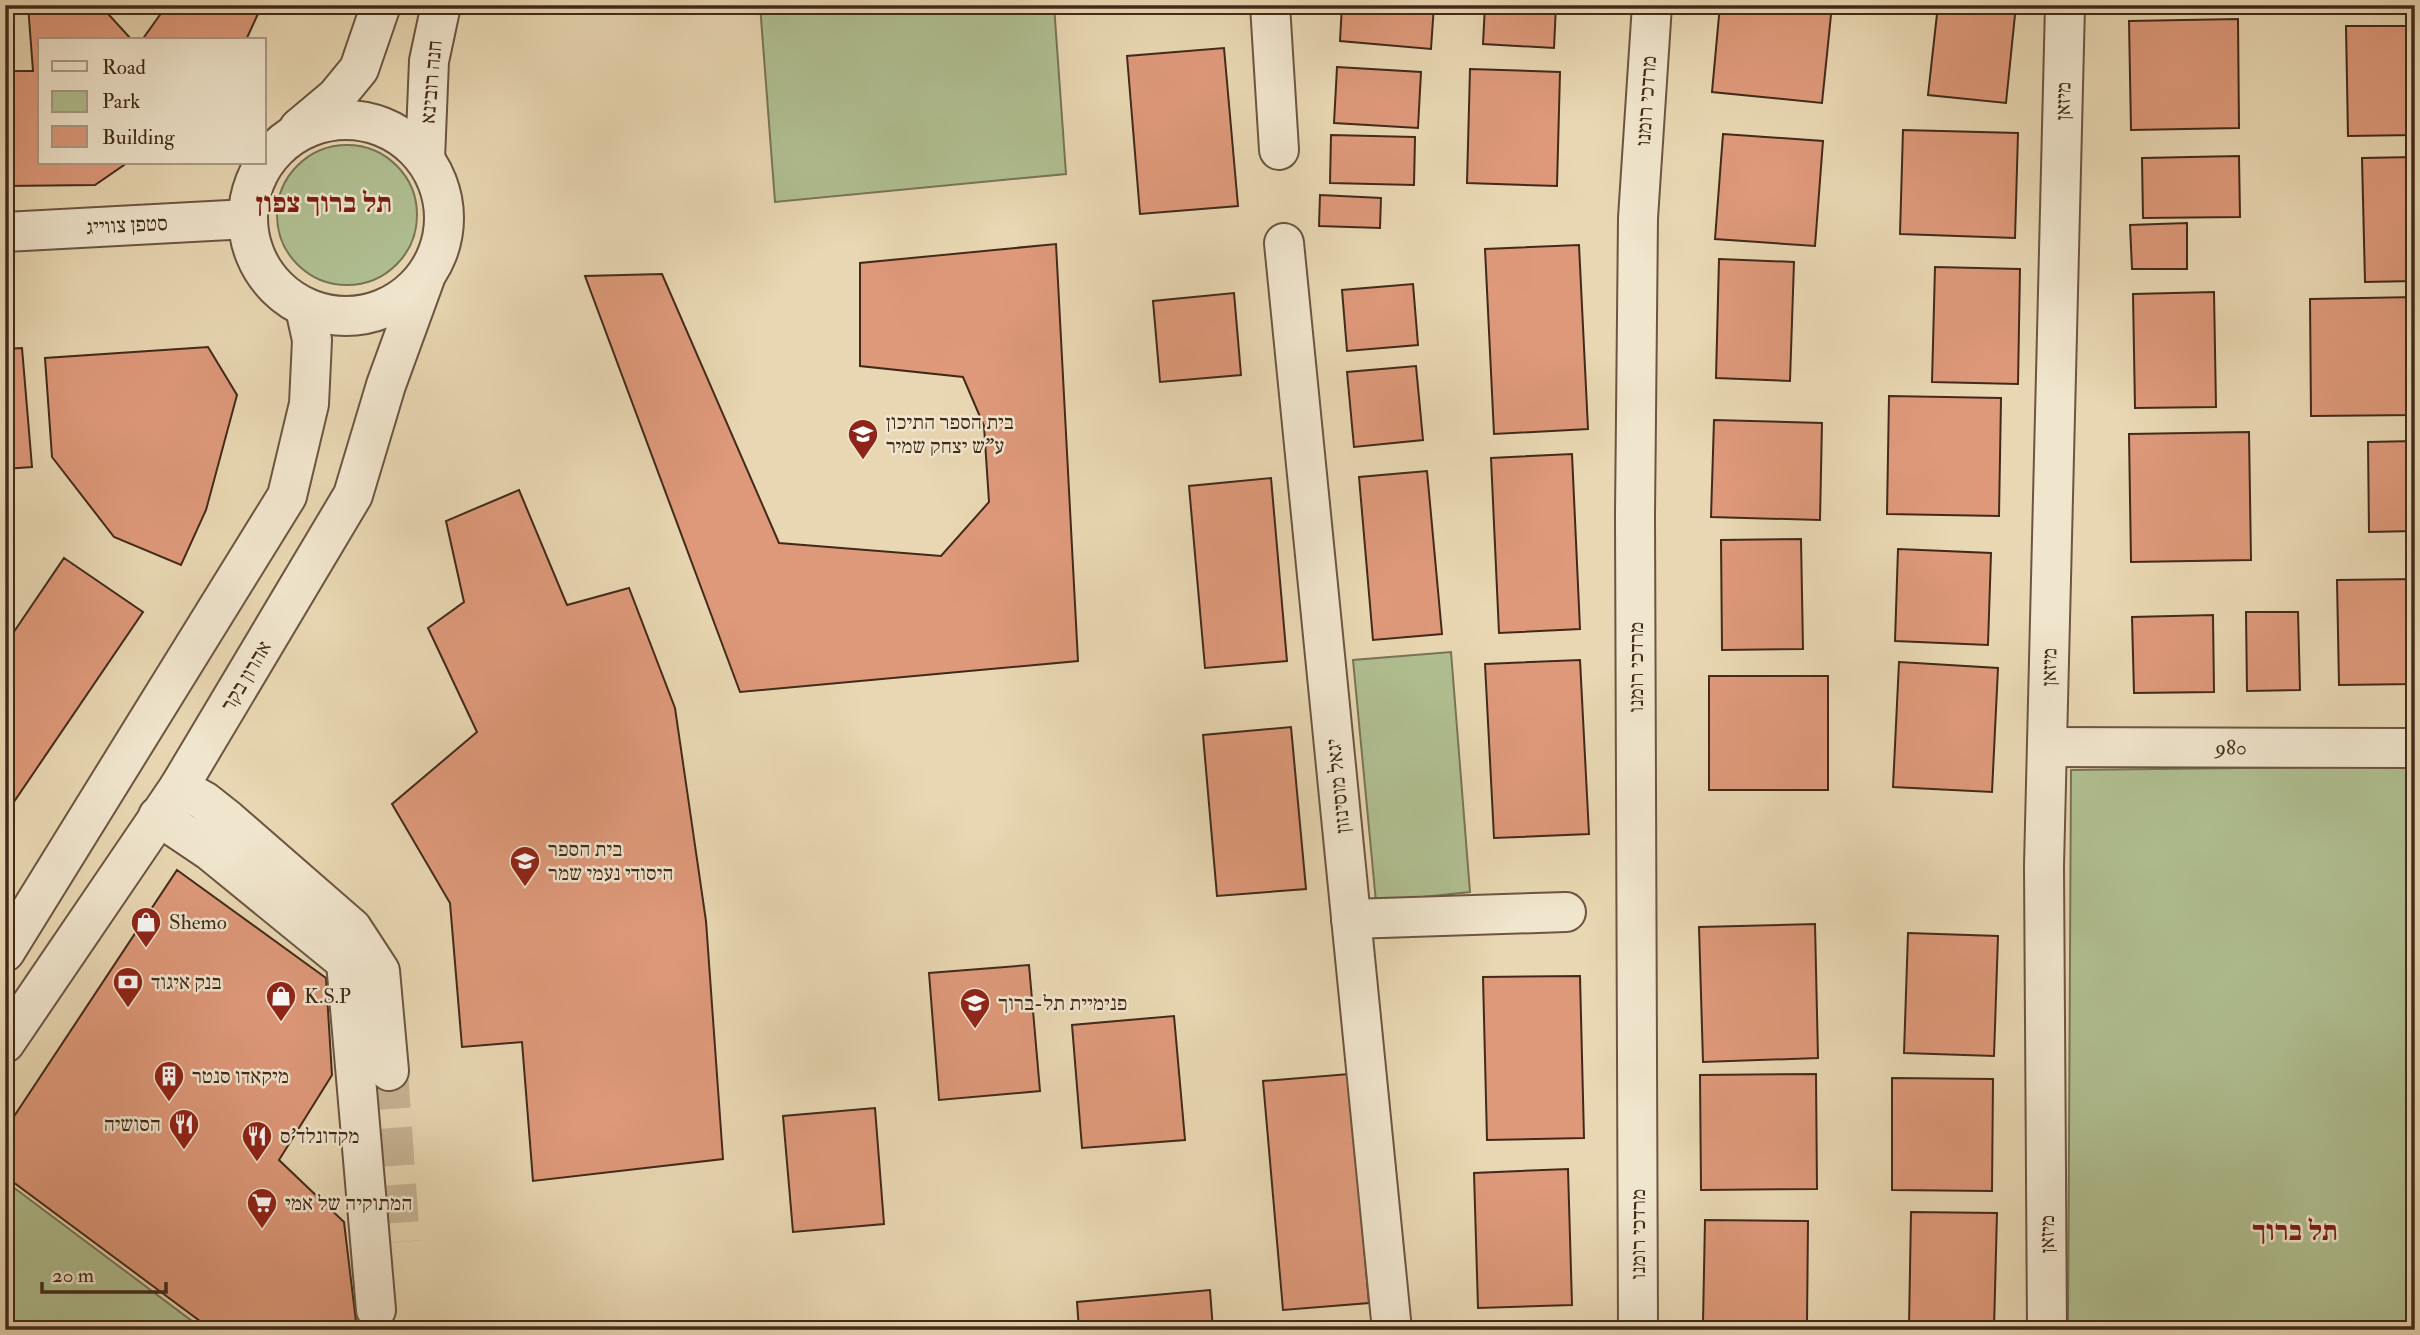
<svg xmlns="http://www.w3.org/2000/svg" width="2420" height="1335" font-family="'IM FELL Double Pica','Frank Ruhl Libre',serif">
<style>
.green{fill:#b0bf91;stroke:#797456;stroke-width:2}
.building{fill:#de997a;stroke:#422a1b;stroke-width:2}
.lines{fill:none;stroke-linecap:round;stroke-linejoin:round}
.minor-tunnel{stroke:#c7b494;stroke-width:38;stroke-dasharray:38 19;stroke-linecap:butt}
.minor-casing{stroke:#6c5541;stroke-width:42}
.minor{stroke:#f0e5cd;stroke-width:38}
.labels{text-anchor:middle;stroke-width:5;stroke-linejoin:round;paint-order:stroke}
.street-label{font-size:21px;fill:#422a1b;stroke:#f0e5cd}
.poi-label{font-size:21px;fill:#422a1b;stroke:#f0e5cd;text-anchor:start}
.district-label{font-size:28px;font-weight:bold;fill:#7a1f14;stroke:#f0e5cd}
</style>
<rect width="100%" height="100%" fill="#e8d7b2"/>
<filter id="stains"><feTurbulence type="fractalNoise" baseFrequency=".00286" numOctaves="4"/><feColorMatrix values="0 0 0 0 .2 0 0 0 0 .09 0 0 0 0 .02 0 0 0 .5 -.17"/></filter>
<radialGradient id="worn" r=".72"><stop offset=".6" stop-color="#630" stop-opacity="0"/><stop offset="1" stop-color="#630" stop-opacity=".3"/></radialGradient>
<!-- green -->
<path class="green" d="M760 5H1054L1066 174 775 202Z
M277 215a70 70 0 1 1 140 0a70 70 0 1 1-140 0Z
M1451 652 1470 892 1376 902 1353 660Z
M2415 766V1330H2068L2071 770Z
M5 1181 204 1330H5Z"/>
<!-- building -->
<path class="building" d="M28 5H100L132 40H40V163H127L95 185 5 186V71H33Z
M167 5H262L246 40H142Z
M1342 5H1434L1431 49 1340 41Z
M1485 5H1556L1554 48 1483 44Z
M1720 5H1832L1822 103 1712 92Z
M1938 5H2016L2006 103 1928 95Z
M2238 19 2239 128 2131 130 2129 21Z
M2346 26H2415V135L2348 136Z
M1224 48 1238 206 1140 214 1127 56Z
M1337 67 1421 72 1418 128 1334 123Z
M1470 69 1560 72 1557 186 1467 183Z
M1903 130 2018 133 2015 238 1900 234Z
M1723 134 1823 141 1815 246 1715 239Z
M1331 135 1415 137 1414 185 1330 183Z
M2239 156 2240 217 2143 218 2142 158Z
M2415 157V281L2365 282 2362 158Z
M1320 195 1381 198 1380 228 1319 226Z
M2187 223V269H2132L2130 225Z
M1056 244 1078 661 740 692 585 276 662 274 779 543 941 556 989 502 984 426 963 377 860 366V263Z
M1579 245 1588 429 1494 434 1485 249Z
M1719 259 1794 262 1790 381 1716 378Z
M1935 267 2020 269 2018 384 1932 382Z
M1413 284 1418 345 1347 351 1342 290Z
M2214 292 2216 407 2135 408 2133 294Z
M1234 293 1241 375 1160 382 1153 301Z
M2415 297V415L2311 416 2310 299Z
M208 347 237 395 206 510 181 565 114 537 52 457 45 358Z
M22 348 32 467 5 469V349Z
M1416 366 1423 440 1354 447 1347 372Z
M1889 396 2001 398 1999 516 1887 514Z
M1714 420 1822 423 1820 520 1711 517Z
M2249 432 2251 560 2131 562 2129 434Z
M2415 441V531L2369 532 2368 442Z
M1572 454 1580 629 1499 633 1491 458Z
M1427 471 1442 634 1373 640 1359 477Z
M1271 478 1287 661 1205 668 1189 486Z
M519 490 567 605 629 588 675 708 706 921 723 1159 533 1181 522 1042 462 1047 450 903 392 804 477 732 428 628 464 602 446 521Z
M1801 539 1803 649 1722 650 1721 540Z
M1898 549 1991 553 1988 645 1895 641Z
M64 558 143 612 5 815V645Z
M2415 579V684L2339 685 2337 580Z
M2246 612H2298L2300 690 2247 691Z
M2213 615 2214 692 2134 693 2132 617Z
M1580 660 1589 834 1494 838 1485 664Z
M1899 662 1998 668 1992 792 1893 787Z
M1709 676H1828V790H1709Z
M1291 727 1306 889 1217 896 1203 735Z
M177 870 326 978 332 1075 279 1160 344 1222 357 1330H212L5 1176V1130Z
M1815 924 1818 1058 1703 1062 1699 927Z
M1908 933 1998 936 1994 1056 1904 1053Z
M1029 965 1040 1091 939 1100 929 973Z
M1580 976 1584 1138 1487 1140 1483 977Z
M1174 1016 1185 1140 1082 1148 1072 1025Z
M1349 1074 1369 1303 1283 1310 1263 1081Z
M1816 1074 1817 1189 1701 1190 1700 1075Z
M1892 1078 1993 1079 1992 1191 1892 1190Z
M875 1108 884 1224 793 1232 783 1116Z
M1568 1169 1572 1305 1478 1308 1474 1173Z
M1911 1212 1997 1213 1994 1329 1909 1327Z
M1705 1220 1808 1221 1807 1323 1703 1322Z
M1210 1290 1213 1330H1079L1077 1302Z
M671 1325 668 1330H618Z"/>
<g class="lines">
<!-- minor-tunnel -->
<path class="minor-tunnel" d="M389 1071 401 1242"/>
<!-- minor casing -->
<g class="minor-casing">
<g id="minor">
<path d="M1270 5 1279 150"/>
<circle cx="346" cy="218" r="98"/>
<path d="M299 128 336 97 359 69 381 5"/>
<path d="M425 159 429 61 441 5"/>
<path d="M5 232 248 219"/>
<path d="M1284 243 1392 1330"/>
<path id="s1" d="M2047 747 2415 748"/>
<path d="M179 787 204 801 228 820 352 928 380 971 389 1071"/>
<path d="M158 816 210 851 346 962 376 1310"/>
<path d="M1351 919 1566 912"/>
<path d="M5 952 287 496 309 404 312 340 305 308"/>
<path d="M5 1043 179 787 353 495 386 385 425 278"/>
<path d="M1638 1330 1635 515 1638 218 1652 5"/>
<path d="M2047 1330 2044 866 2065 5"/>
</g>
</g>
<!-- minor -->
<use href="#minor" class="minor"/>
</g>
<!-- icons -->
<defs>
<g id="school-pin" transform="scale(1.575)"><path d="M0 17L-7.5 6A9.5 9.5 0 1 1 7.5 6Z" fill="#8f2418" stroke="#f0e5cd"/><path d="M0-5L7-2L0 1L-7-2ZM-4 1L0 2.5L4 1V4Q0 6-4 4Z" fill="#fff"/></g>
<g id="shop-pin" transform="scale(1.575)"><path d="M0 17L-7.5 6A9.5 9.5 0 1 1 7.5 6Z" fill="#8f2418" stroke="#f0e5cd"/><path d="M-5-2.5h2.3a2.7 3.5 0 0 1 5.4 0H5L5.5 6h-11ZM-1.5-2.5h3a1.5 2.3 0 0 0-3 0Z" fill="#fff"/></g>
<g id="bank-pin" transform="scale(1.575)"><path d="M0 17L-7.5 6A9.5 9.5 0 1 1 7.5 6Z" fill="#8f2418" stroke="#f0e5cd"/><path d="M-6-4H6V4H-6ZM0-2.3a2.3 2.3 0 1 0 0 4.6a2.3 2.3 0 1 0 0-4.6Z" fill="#fff"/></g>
<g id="building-pin" transform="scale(1.575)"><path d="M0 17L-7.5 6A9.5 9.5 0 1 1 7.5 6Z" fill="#8f2418" stroke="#f0e5cd"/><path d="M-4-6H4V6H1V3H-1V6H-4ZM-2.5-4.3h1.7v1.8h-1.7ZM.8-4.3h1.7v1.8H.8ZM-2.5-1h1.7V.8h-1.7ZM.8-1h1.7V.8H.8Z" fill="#fff"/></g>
<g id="restaurant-pin" transform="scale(1.575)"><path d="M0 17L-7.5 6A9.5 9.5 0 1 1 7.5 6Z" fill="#8f2418" stroke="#f0e5cd"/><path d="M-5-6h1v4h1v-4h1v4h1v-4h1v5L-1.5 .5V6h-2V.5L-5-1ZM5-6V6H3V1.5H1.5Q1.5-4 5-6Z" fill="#fff"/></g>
<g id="supermarket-pin" transform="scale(1.575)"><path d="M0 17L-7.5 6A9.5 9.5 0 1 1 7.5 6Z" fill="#8f2418" stroke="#f0e5cd"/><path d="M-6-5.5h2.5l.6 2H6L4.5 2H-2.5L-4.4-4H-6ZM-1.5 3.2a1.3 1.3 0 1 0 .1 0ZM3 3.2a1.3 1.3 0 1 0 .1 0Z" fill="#fff"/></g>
</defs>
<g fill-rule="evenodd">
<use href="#school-pin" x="863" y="434"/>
<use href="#school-pin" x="525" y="861"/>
<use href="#shop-pin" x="146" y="922"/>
<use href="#bank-pin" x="128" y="982"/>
<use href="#shop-pin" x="281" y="996"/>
<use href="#school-pin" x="975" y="1003"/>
<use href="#building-pin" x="169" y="1076"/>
<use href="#restaurant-pin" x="184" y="1124"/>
<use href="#restaurant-pin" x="257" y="1136"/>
<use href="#supermarket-pin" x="262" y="1203"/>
</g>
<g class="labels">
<!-- street labels -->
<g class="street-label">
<text transform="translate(431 82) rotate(-85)" y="7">חנה רובינא</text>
<text transform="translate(1646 101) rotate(-86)" y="7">מרדכי רומנו</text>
<text transform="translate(2063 101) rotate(-89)" y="7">מיזאן</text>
<text transform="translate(127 225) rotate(-3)" y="7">סטפן צווייג</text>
<text transform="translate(1636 667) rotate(-90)" y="7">מרדכי רומנו</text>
<text transform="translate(2049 667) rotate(-89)" y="7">מיזאן</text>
<text transform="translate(246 676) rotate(-59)" y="7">אהרון בקר</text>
<text dy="7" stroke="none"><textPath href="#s1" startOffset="184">980</textPath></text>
<text transform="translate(1338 786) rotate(-96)" y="7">יגאל מוסינזון</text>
<text transform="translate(1638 1234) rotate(-90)" y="7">מרדכי רומנו</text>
<text transform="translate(2047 1234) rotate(-90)" y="7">מיזאן</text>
</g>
<!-- poi labels -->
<g class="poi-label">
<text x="886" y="429">בית הספר התיכון<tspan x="886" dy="24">ע"ש יצחק שמיר</tspan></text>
<text x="548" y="856">בית הספר<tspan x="548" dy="24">היסודי נעמי שמר</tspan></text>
<text x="169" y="929">Shemo</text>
<text x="151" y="989">בנק איגוד</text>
<text x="304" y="1003">K.S.P</text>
<text x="998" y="1010">פנימיית תל-ברוך</text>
<text x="192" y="1083">מיקאדו סנטר</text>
<text x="161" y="1131" text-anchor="end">הסושיה</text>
<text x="280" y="1143">מקדונלד'ס</text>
<text x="285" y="1210">המתוקיה של אמי</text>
</g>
<!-- district labels -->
<g class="district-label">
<text x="324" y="212">תל ברוך צפון</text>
<text x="2295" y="1240">תל ברוך</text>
</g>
</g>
<!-- margin -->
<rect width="2420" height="1335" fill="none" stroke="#e8d7b2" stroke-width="28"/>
<rect x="7" y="7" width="2406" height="1321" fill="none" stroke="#422a1b" stroke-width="3.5"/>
<rect x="14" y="14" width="2392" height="1307" fill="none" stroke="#422a1b" stroke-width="2"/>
<!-- legend -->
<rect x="38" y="38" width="228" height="126" fill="#f0e5cd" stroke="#aa9a86" stroke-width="2"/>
<rect x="52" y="61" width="35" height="10" fill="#f0e5cd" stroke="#aa9a86" stroke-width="2"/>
<text x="102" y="74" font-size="21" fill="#422a1b">Road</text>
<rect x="52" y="91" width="35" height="21" fill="#b0bf91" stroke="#aa9a86" stroke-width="2"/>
<text x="102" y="108" font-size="21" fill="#422a1b">Park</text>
<rect x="52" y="126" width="35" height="21" fill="#de997a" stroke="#aa9a86" stroke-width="2"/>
<text x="102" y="144" font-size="21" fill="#422a1b">Building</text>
<!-- scale -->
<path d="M42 1282v10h124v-10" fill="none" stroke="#422a1b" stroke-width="3.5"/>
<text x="52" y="1282" font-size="21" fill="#422a1b" stroke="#f0e5cd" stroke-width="5" paint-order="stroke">20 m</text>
<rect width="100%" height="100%" filter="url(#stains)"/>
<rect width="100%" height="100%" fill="url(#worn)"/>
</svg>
